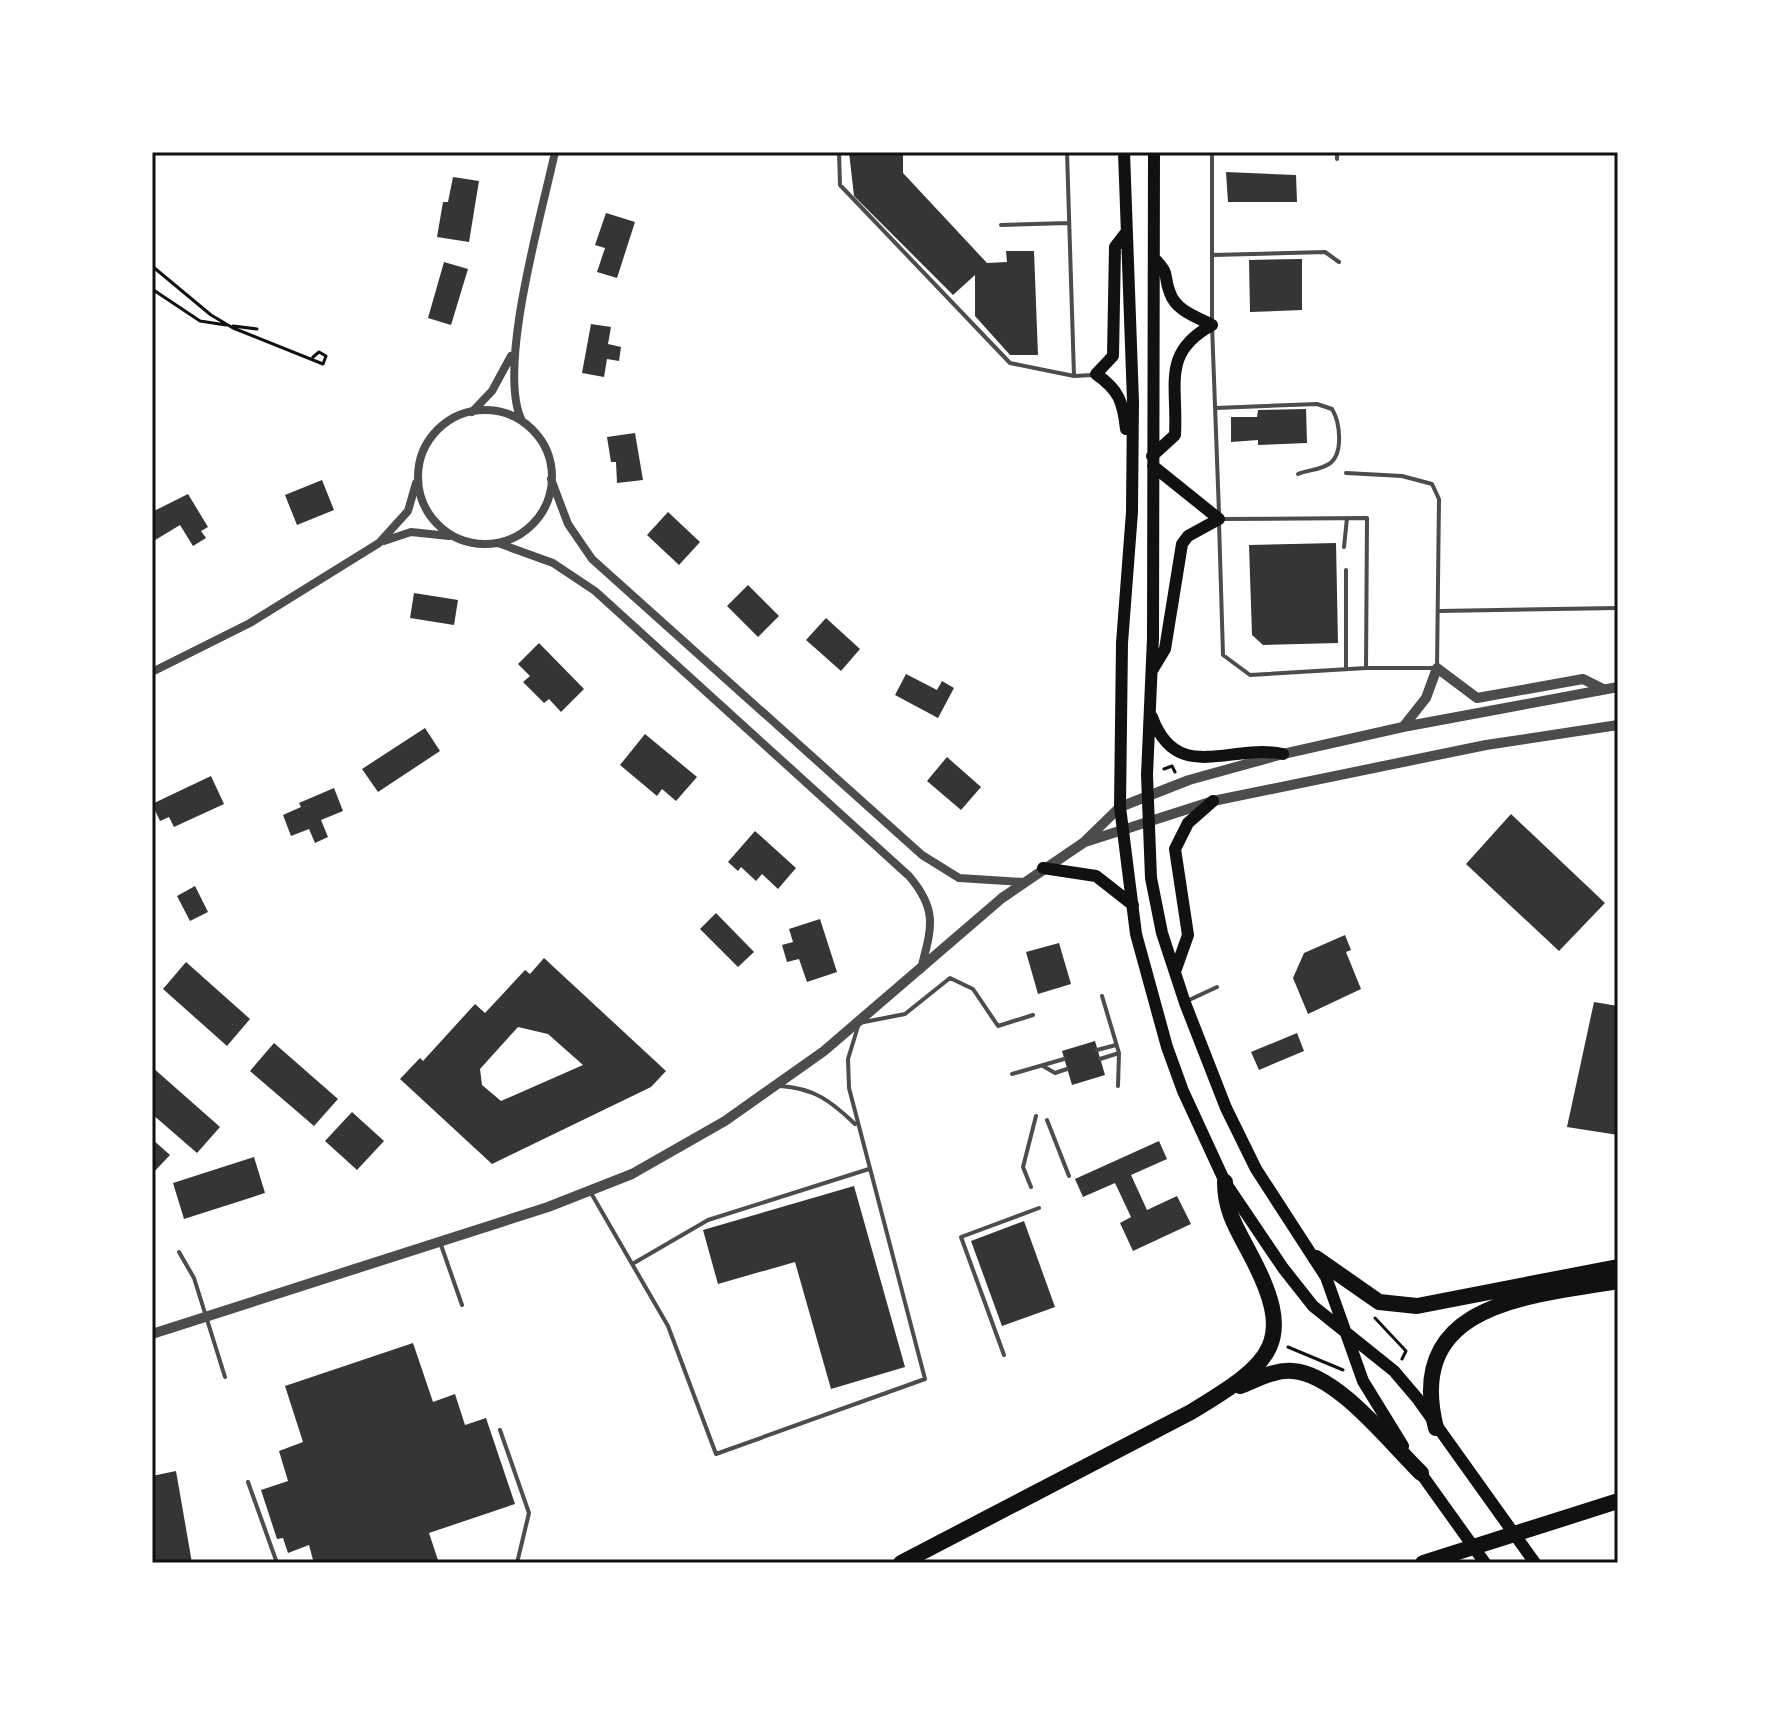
<svg xmlns="http://www.w3.org/2000/svg" width="1770" height="1715" font-family="Quicksand,sans-serif">
<style>
.building{fill:#353535;fill-rule:evenodd}
.lines{fill:none;stroke-linecap:round;stroke-linejoin:round}
.path{stroke:#111;stroke-width:3}
.service{stroke:#4c4c4c;stroke-width:4}
.minor{stroke:#4c4c4c;stroke-width:8}
.tertiary{stroke:#4c4c4c;stroke-width:10}
.secondary{stroke:#111;stroke-width:12}
.motorway{stroke:#111;stroke-width:16}
.neatline{fill:none;stroke:#111;stroke-width:3}
</style>
<rect width="100%" height="100%" fill="#fff"/>
<!-- building -->
<path class="building" d="M849 152H903V173L987 263 1007 262 1006 251H1034L1038 355H1010L975 316V275L953 295 854 196Z
M1226 172 1296 175 1297 202H1228Z
M453 177 479 181 469 242 437 237 443 202H448Z
M606 213 635 222 617 278 597 272 605 248 595 245Z
M1302 259V310L1250 312 1249 260Z
M444 262 468 269 451 325 428 318Z
M591 324 611 327 608 344 621 347 619 361 607 359 604 377 582 373Z
M1306 409 1307 443 1258 445V440L1231 442V417H1257L1258 410Z
M635 433 643 480 617 483 616 462H611L607 437Z
M322 480 334 510 297 525 285 495Z
M188 494 208 527 201 531 206 538 193 546 180 525 152 542V512Z
M668 512 700 542 679 565 647 535Z
M1336 543 1338 643 1263 645 1252 635 1249 545Z
M748 585 779 616 758 637 727 606Z
M414 593 458 600 454 625 410 618Z
M826 618 860 649 841 671 806 640Z
M539 643 584 689 561 712 549 699 544 703 523 682 530 676 518 664Z
M906 674 937 690 942 681 954 688 938 718 895 695Z
M425 728 440 751 378 792 362 769Z
M645 734 697 777 676 801 662 789 657 796 620 765Z
M947 757 981 787 961 810 927 781Z
M211 776 224 804 174 827 169 817 160 821 152 804Z
M334 788 343 811 321 820 328 837 315 843 309 829 291 836 283 815 301 807 299 803Z
M1511 814 1605 903 1559 951 1466 864Z
M755 831 796 868 778 889 762 874 756 881 741 867 738 871 728 862Z
M195 886 208 912 190 921 177 896Z
M716 913 754 952 738 967 700 929Z
M820 919 837 972 807 982 799 959 787 962 782 945 793 942 789 929Z
M1345 935 1351 950 1346 952 1361 989 1308 1014 1293 978 1304 953Z
M1059 943 1071 984 1038 994 1026 952Z
M544 958 666 1071 651 1087 492 1164 400 1079 420 1058 423 1061 475 1004 485 1013 525 970 530 974ZM518 1027 548 1034 583 1065 501 1101 482 1085 480 1069Z
M186 962 250 1019 227 1046 163 989Z
M1594 1002 1618 1006V1135L1567 1127Z
M1297 1033 1304 1051 1259 1070 1251 1052Z
M1095 1041 1105 1075 1072 1085 1062 1051Z
M274 1043 338 1099 314 1126 250 1071Z
M152 1067 220 1127 197 1153 152 1114Z
M352 1112 384 1141 357 1170 325 1141Z
M152 1139 170 1155 152 1174Z
M1159 1141 1167 1159 1131 1175 1147 1210 1177 1196 1191 1224 1133 1251 1120 1223 1131 1217 1115 1183 1083 1197 1075 1179Z
M254 1157 265 1193 184 1219 173 1183Z
M854 1186 905 1367 831 1389 795 1262 718 1284 703 1230Z
M1024 1221 1055 1307 1002 1326 971 1241Z
M413 1343 433 1402 455 1394 465 1425 486 1418 515 1504 429 1533 439 1563H308L313 1560 309 1545 288 1553 283 1538 277 1539 261 1490 288 1481 279 1451 303 1442 285 1386Z
M176 1471 192 1563H152V1476Z"/>
<g class="lines">
<!-- path -->
<path class="path" d="M152 266 211 315 233 328 323 364 326 356 319 352 313 357
M152 289 200 321 226 325
M233 326 257 329
M1164 769 1172 766 1175 772
M1375 1318 1406 1351 1402 1359
M1288 1347 1343 1370"/>
<!-- service -->
<path class="service" d="M839 152 840 185 1010 363 1074 376
M1067 152 1074 376 1093 375
M1212 152V325L1219 513
M1337 159V152
M1001 225 1069 223
M1213 255 1325 252 1339 262
M1216 408 1317 404 1332 409C1340 422 1344 454 1329 464 1320 470 1307 470 1298 474
M1222 519 1367 518 1366 668
M1219 522 1223 655 1250 675 1366 668H1437L1439 499 1432 484 1402 476 1346 473
M1344 547 1347 518
M1439 611 1618 608
M1346 669V570
M1102 996 1119 1053 1118 1086
M1187 1001 1217 987
M1097 1050 1116 1045
M1100 1059 1119 1053
M1043 1066 1055 1073 1067 1069
M1012 1074 1064 1059
M780 1086C814 1088 831 1101 855 1124
M1047 1120 1069 1176
M1031 1187 1023 1167 1036 1116
M591 1193 668 1326 716 1454 925 1379 849 1088 848 1059 859 1023 905 1014 950 978 973 989 998 1026 1033 1015
M441 1245 462 1305
M179 1252 194 1278 225 1377
M634 1263 708 1220 869 1169
M1004 1355 961 1237 1039 1208
M500 1430 529 1513 517 1563
M248 1482 277 1563"/>
<!-- minor -->
<path class="minor" d="M418 477a67 67 0 1 1 134 0a67 67 0 1 1-134 0Z
M472 412 492 391 511 356
M522 421C496 370 542 213 555 152
M551 479 568 524 592 559 922 855 959 878 1023 882
M384 541 411 532 449 536
M498 543 553 563 595 591 909 876C939 911 931 929 921 969
M152 672 250 623 379 543 408 511 416 483"/>
<!-- tertiary -->
<path class="tertiary" d="M1403 727 1426 698 1437 668 1477 698 1583 679 1603 689
M1085 842 1213 801 1486 745 1618 725
M152 1334 548 1207 632 1174 725 1121 824 1051 1002 898 1083 843 1120 807 1189 780 1283 754 1403 727 1618 687"/>
<!-- secondary -->
<path class="secondary" d="M1124 152 1133 401 1132 512 1122 643 1120 807 1136 934 1167 1047 1183 1091 1225 1182 1283 1268 1313 1306 1394 1371 1417 1398 1535 1563
M1154 152 1153 638 1147 775 1151 878 1162 933 1185 1003 1226 1108 1256 1169 1326 1277 1363 1381 1403 1446
M1125 234 1115 247 1113 356 1096 374C1119 390 1123 402 1126 429
M1154 258C1172 277 1162 273 1170 293 1176 311 1197 317 1212 325
M1152 456 1175 435C1178 384 1161 353 1212 325
M1153 466 1219 519 1188 536 1182 544 1165 649 1153 669
M1152 717C1177 785 1230 743 1283 754
M1043 868 1096 876 1133 905
M1176 969 1188 935 1175 849 1188 823 1213 801
M1417 1468 1485 1563"/>
<!-- motorway -->
<path class="motorway" d="M1316 1258 1379 1302 1417 1306 1618 1267
M1240 1386C1256 1380 1275 1369 1293 1371 1337 1374 1390 1443 1421 1473
M1436 1428C1404 1302 1530 1296 1618 1281
M901 1563 1191 1412C1274 1362 1298 1342 1248 1250 1235 1226 1225 1209 1225 1182
M1423 1563 1618 1501"/>
</g>
<!-- border -->
<rect width="1770" height="1715" fill="none" stroke="#ffffff" stroke-width="308"/>
<rect x="154" y="154" width="1462" height="1407" class="neatline"/>
</svg>
